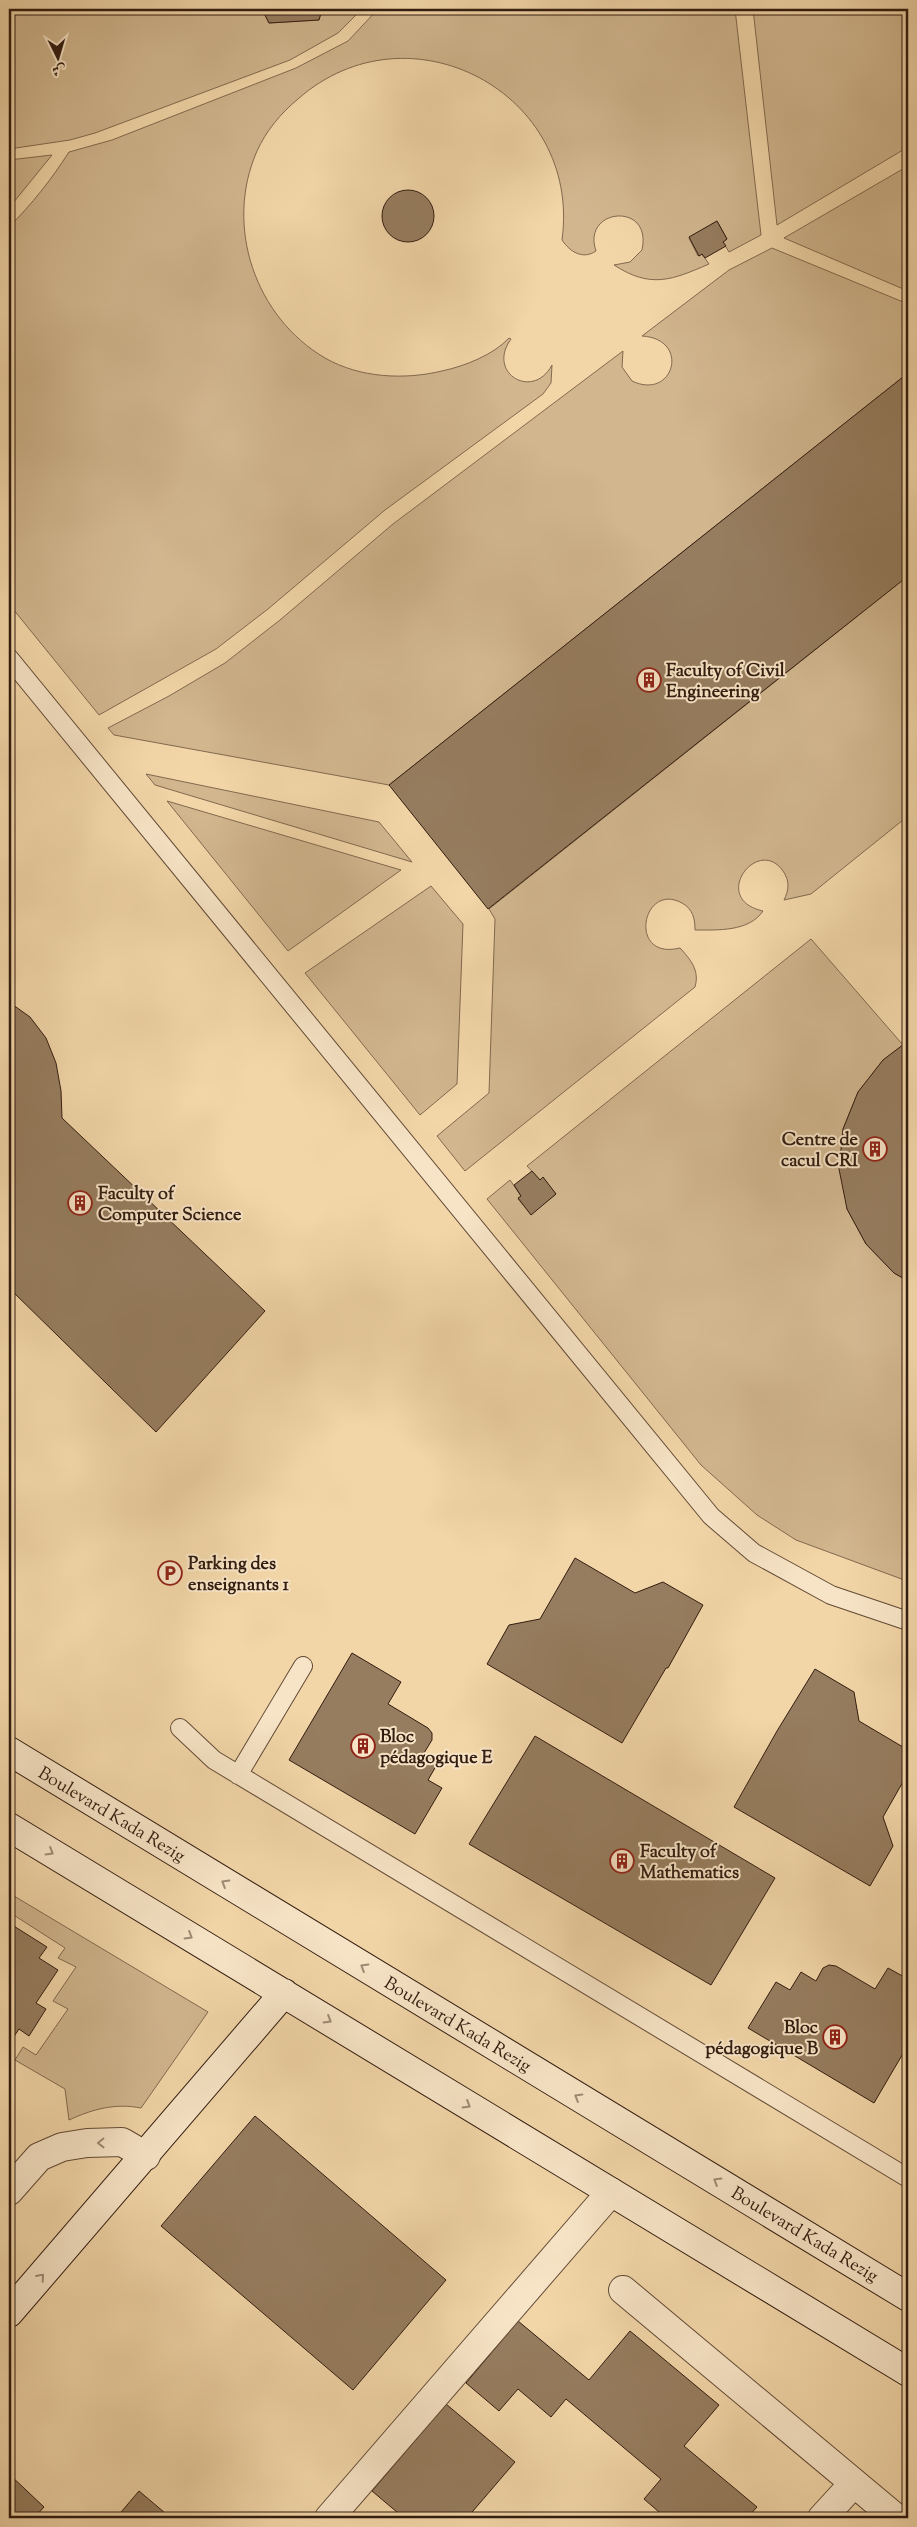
<svg xmlns="http://www.w3.org/2000/svg" width="917" height="2527" font-family="'Sorts Mill Goudy',Amiri,serif">
<style>
.green{fill:#d1b68e;stroke:#82694f}
.building{fill:#967d5f;stroke:#321c10}
.lines{fill:none;stroke-linecap:round;stroke-linejoin:round}
.lane-casing{stroke:#624a36;stroke-width:20}
.street-casing{stroke:#624a36;stroke-width:30}
.secondary-casing{stroke:#321c10;stroke-width:30}
.lane{stroke:#f7e4c6;stroke-width:18}
.street{stroke:#f7e4c6;stroke-width:28}
.secondary{stroke:#f7e4c6;stroke-width:28}
.oneway{stroke:#9e8a74}
.labels{text-anchor:middle;stroke-width:4;stroke-linejoin:round;paint-order:stroke}
.poi-label{font-size:18px;font-weight:bold;fill:#321c10;stroke:#f7e4c6;text-anchor:start}
.street-label{font-size:18px;fill:#321c10;stroke:#f7e4c6}
</style>
<rect width="100%" height="100%" fill="#f2d6a8"/>
<filter id="stains"><feTurbulence type="fractalNoise" baseFrequency=".004" numOctaves="4"/><feColorMatrix values="0 0 0 0 .2 0 0 0 0 .09 0 0 0 0 .02 0 0 0 .5 -.17"/></filter>
<radialGradient id="worn" r=".72"><stop offset=".6" stop-color="#630" stop-opacity="0"/><stop offset="1" stop-color="#630" stop-opacity=".3"/></radialGradient>
<!-- green -->
<path class="green" d="M9 9H262L269 23 319 20 322 9H362L338 33 290 60 95 133 70 140 9 149Z
M378 9H735L761 235 729 252 723 242 727 239 717 221 689 238 698 256 702 254 709 264C672 280 651 289 614 265L630 262 642 250C653 201 581 208 596 251 583 260 570 252 562 240 582 93 409 1 298 99 281 113 266 131 257 151 224 226 255 317 325 358 360 378 404 380 442 371 465 366 493 355 509 338L511 339C486 373 533 401 552 365L551 383 543 394 385 510 268 609 216 649 99 715 9 604V227C32 204 51 180 69 152L112 140 296 68 348 41Z
M753 9H908V147L777 225Z
M52 155 9 208V160Z
M908 166V291L784 238Z
M772 248 908 304V373L389 785 114 735 108 728 169 696 225 663 280 620 393 524 623 351 622 367 632 381C674 401 691 339 642 336L729 270Z
M908 576V816L811 894 784 900C789 890 790 881 783 871 758 835 709 899 763 911 749 932 717 930 695 930 695 919 693 909 682 903 642 881 627 961 680 948 690 959 700 970 695 987L465 1171 437 1136 489 1093 495 919 489 909Z
M146 774 379 822 412 862 155 785Z
M167 801 401 870 288 951Z
M431 886 463 924 457 1084 420 1115 305 973Z
M811 939 903 1045 883 1060 858 1092 843 1129 847 1209 866 1244 894 1273 908 1281 907 1581 796 1540 757 1515 701 1465 487 1199 510 1180 521 1196 518 1199 531 1214 556 1194 543 1178 540 1180 527 1166Z
M9 1893 208 2012 141 2108C115 2103 93 2109 69 2120L65 2089 15 2060 23 2047 36 2055 68 2009 53 2001 76 1967 58 1958 65 1948 9 1912Z"/>
<!-- building -->
<path class="building" d="M262 9H322L319 20 269 23Z
M382 216a26 26 0 1 1 52 0a26 26 0 1 1-52 0Z
M717 221 727 239 723 242 726 246 705 258 702 254 699 256 689 237Z
M908 373V576L488 909 389 785Z
M9 1002 30 1017 46 1038 56 1063 61 1091 62 1118 265 1311 156 1432 9 1288Z
M908 1041V1281L894 1273 866 1244 847 1209 839 1169 843 1129 858 1092 883 1060Z
M532 1171 540 1180 543 1177 556 1194 531 1215 518 1198 521 1196 514 1185Z
M575 1558 635 1593 663 1582 703 1605 668 1668H666L622 1743 487 1664 509 1625 540 1619Z
M352 1653 401 1682 388 1704 428 1728 432 1733V1740L424 1753 439 1761 428 1780 442 1788 415 1834 289 1760Z
M815 1669 854 1692 859 1721 908 1750V1773L883 1817 893 1846 870 1886 734 1807 777 1731Z
M535 1736 775 1878 711 1985 469 1844Z
M9 1923 47 1947 39 1958 58 1970 36 2003 46 2009 29 2036 19 2029 9 2044Z
M829 1965 836 1966 875 1989 888 1968 908 1979V2045L874 2103 748 2028 776 1982 790 1990 801 1972 816 1981 823 1968Z
M255 2116 446 2280 353 2390 161 2226Z
M518 2321 589 2380 630 2331 719 2405 684 2446 757 2507 747 2518H666L644 2499 661 2479 566 2399 551 2417 518 2389 499 2411 466 2383Z
M446 2404 515 2462 467 2518H404L372 2491Z
M9 2474 44 2507 34 2518H9Z
M139 2491 171 2518H116Z"/>
<g class="lines">
<!-- lane casing -->
<g class="lane-casing">
<path id="lane" d="M9 658 711 1516 754 1553 831 1595 908 1621
M180 1728 214 1760 908 2178
M238 1775 303 1666"/>
</g>
<!-- street casing -->
<g class="street-casing">
<path id="street" d="M9 2191 39 2157 62 2147 87 2143 122 2142 146 2156
M623 2290 896 2518
M329 2518 611 2192
M822 2518 854 2483"/>
</g>
<!-- secondary casing -->
<g class="secondary-casing">
<path id="secondary" d="M9 1751 908 2297
M9 1827 908 2372
M9 2313 284 1993"/>
</g>
<!-- lane -->
<use href="#lane" class="lane"/>
<!-- street -->
<use href="#street" class="street"/>
<!-- secondary -->
<use href="#secondary" class="secondary"/>
</g>
<!-- one-way arrows -->
<defs><path id="oneway-chevron" d="M-2-3.5L2.5 0L-2 3.5" fill="none" stroke-width="1.6" stroke-linecap="round" stroke-linejoin="round" transform="scale(1.25)"/></defs>
<g class="oneway">
<use href="#oneway-chevron" transform="translate(50 1852) rotate(31)"/>
<use href="#oneway-chevron" transform="translate(225 1883) rotate(-149)"/>
<use href="#oneway-chevron" transform="translate(189 1936) rotate(31)"/>
<use href="#oneway-chevron" transform="translate(364 1967) rotate(-149)"/>
<use href="#oneway-chevron" transform="translate(328 2020) rotate(31)"/>
<use href="#oneway-chevron" transform="translate(578 2097) rotate(-149)"/>
<use href="#oneway-chevron" transform="translate(467 2105) rotate(31)"/>
<use href="#oneway-chevron" transform="translate(101 2143) rotate(179)"/>
<use href="#oneway-chevron" transform="translate(717 2181) rotate(-149)"/>
<use href="#oneway-chevron" transform="translate(41 2277) rotate(-49)"/>
</g>
<!-- icons -->
<defs>
<g id="building-ring" transform="scale(1.25)"><circle r="9.5" fill="#f7e4c6" stroke="#8f2418" stroke-width="1.5"/><path d="M-4-6H4V6H1V3H-1V6H-4ZM-2.5-4.3h1.7v1.8h-1.7ZM.8-4.3h1.7v1.8H.8ZM-2.5-1h1.7V.8h-1.7ZM.8-1h1.7V.8H.8Z" fill="#8f2418"/></g>
<g id="parking-ring" transform="scale(1.25)"><circle r="9.5" fill="#f7e4c6" stroke="#8f2418" stroke-width="1.5"/><path d="M-3.5-5.5H1a3.5 3.5 0 0 1 0 7H-1V5.5H-3.5ZM-1-3.4V-.6H.8a1.4 1.4 0 0 0 0-2.8Z" fill="#8f2418"/></g>
</defs>
<g fill-rule="evenodd">
<use href="#building-ring" x="649" y="680"/>
<use href="#building-ring" x="875" y="1149"/>
<use href="#building-ring" x="80" y="1203"/>
<use href="#parking-ring" x="170" y="1573"/>
<use href="#building-ring" x="363" y="1746"/>
<use href="#building-ring" x="622" y="1861"/>
<use href="#building-ring" x="835" y="2037"/>
</g>
<g class="labels">
<!-- poi labels -->
<g class="poi-label">
<text x="666" y="676">Faculty of Civil<tspan x="666" dy="21">Engineering</tspan></text>
<text x="858" y="1145" text-anchor="end">Centre de<tspan x="858" dy="21">cacul CRI</tspan></text>
<text x="98" y="1199">Faculty of<tspan x="98" dy="21">Computer Science</tspan></text>
<text x="188" y="1569">Parking des<tspan x="188" dy="21">enseignants 1</tspan></text>
<text x="380" y="1742">Bloc<tspan x="380" dy="21">pédagogique E</tspan></text>
<text x="640" y="1857">Faculty of<tspan x="640" dy="21">Mathematics</tspan></text>
<text x="818" y="2033" text-anchor="end">Bloc<tspan x="818" dy="21">pédagogique B</tspan></text>
</g>
<!-- street labels -->
<g class="street-label">
<text transform="translate(112 1814) rotate(31)" y="6">Boulevard Kada Rezig</text>
<text transform="translate(458 2024) rotate(31)" y="6">Boulevard Kada Rezig</text>
<text transform="translate(805 2234) rotate(31)" y="6">Boulevard Kada Rezig</text>
</g>
</g>
<!-- margin -->
<rect width="917" height="2527" fill="none" stroke="#f2d6a8" stroke-width="30"/>
<rect x="10" y="10" width="897" height="2507" fill="none" stroke="#321c10" stroke-width="2.5"/>
<rect x="15" y="15" width="887" height="2497" fill="none" stroke="#321c10"/>
<!-- north arrow -->
<g transform="translate(58 58) rotate(175)" stroke="#f7e4c6" stroke-width="4" paint-order="stroke">
<path d="M0-4L9 19L0 12L-9 19Z" fill="#321c10"/>
<text y="-8" font-size="14" font-weight="bold" text-anchor="middle" fill="#321c10">ش</text>
</g>
<rect width="100%" height="100%" filter="url(#stains)"/>
<rect width="100%" height="100%" fill="url(#worn)"/>
</svg>
